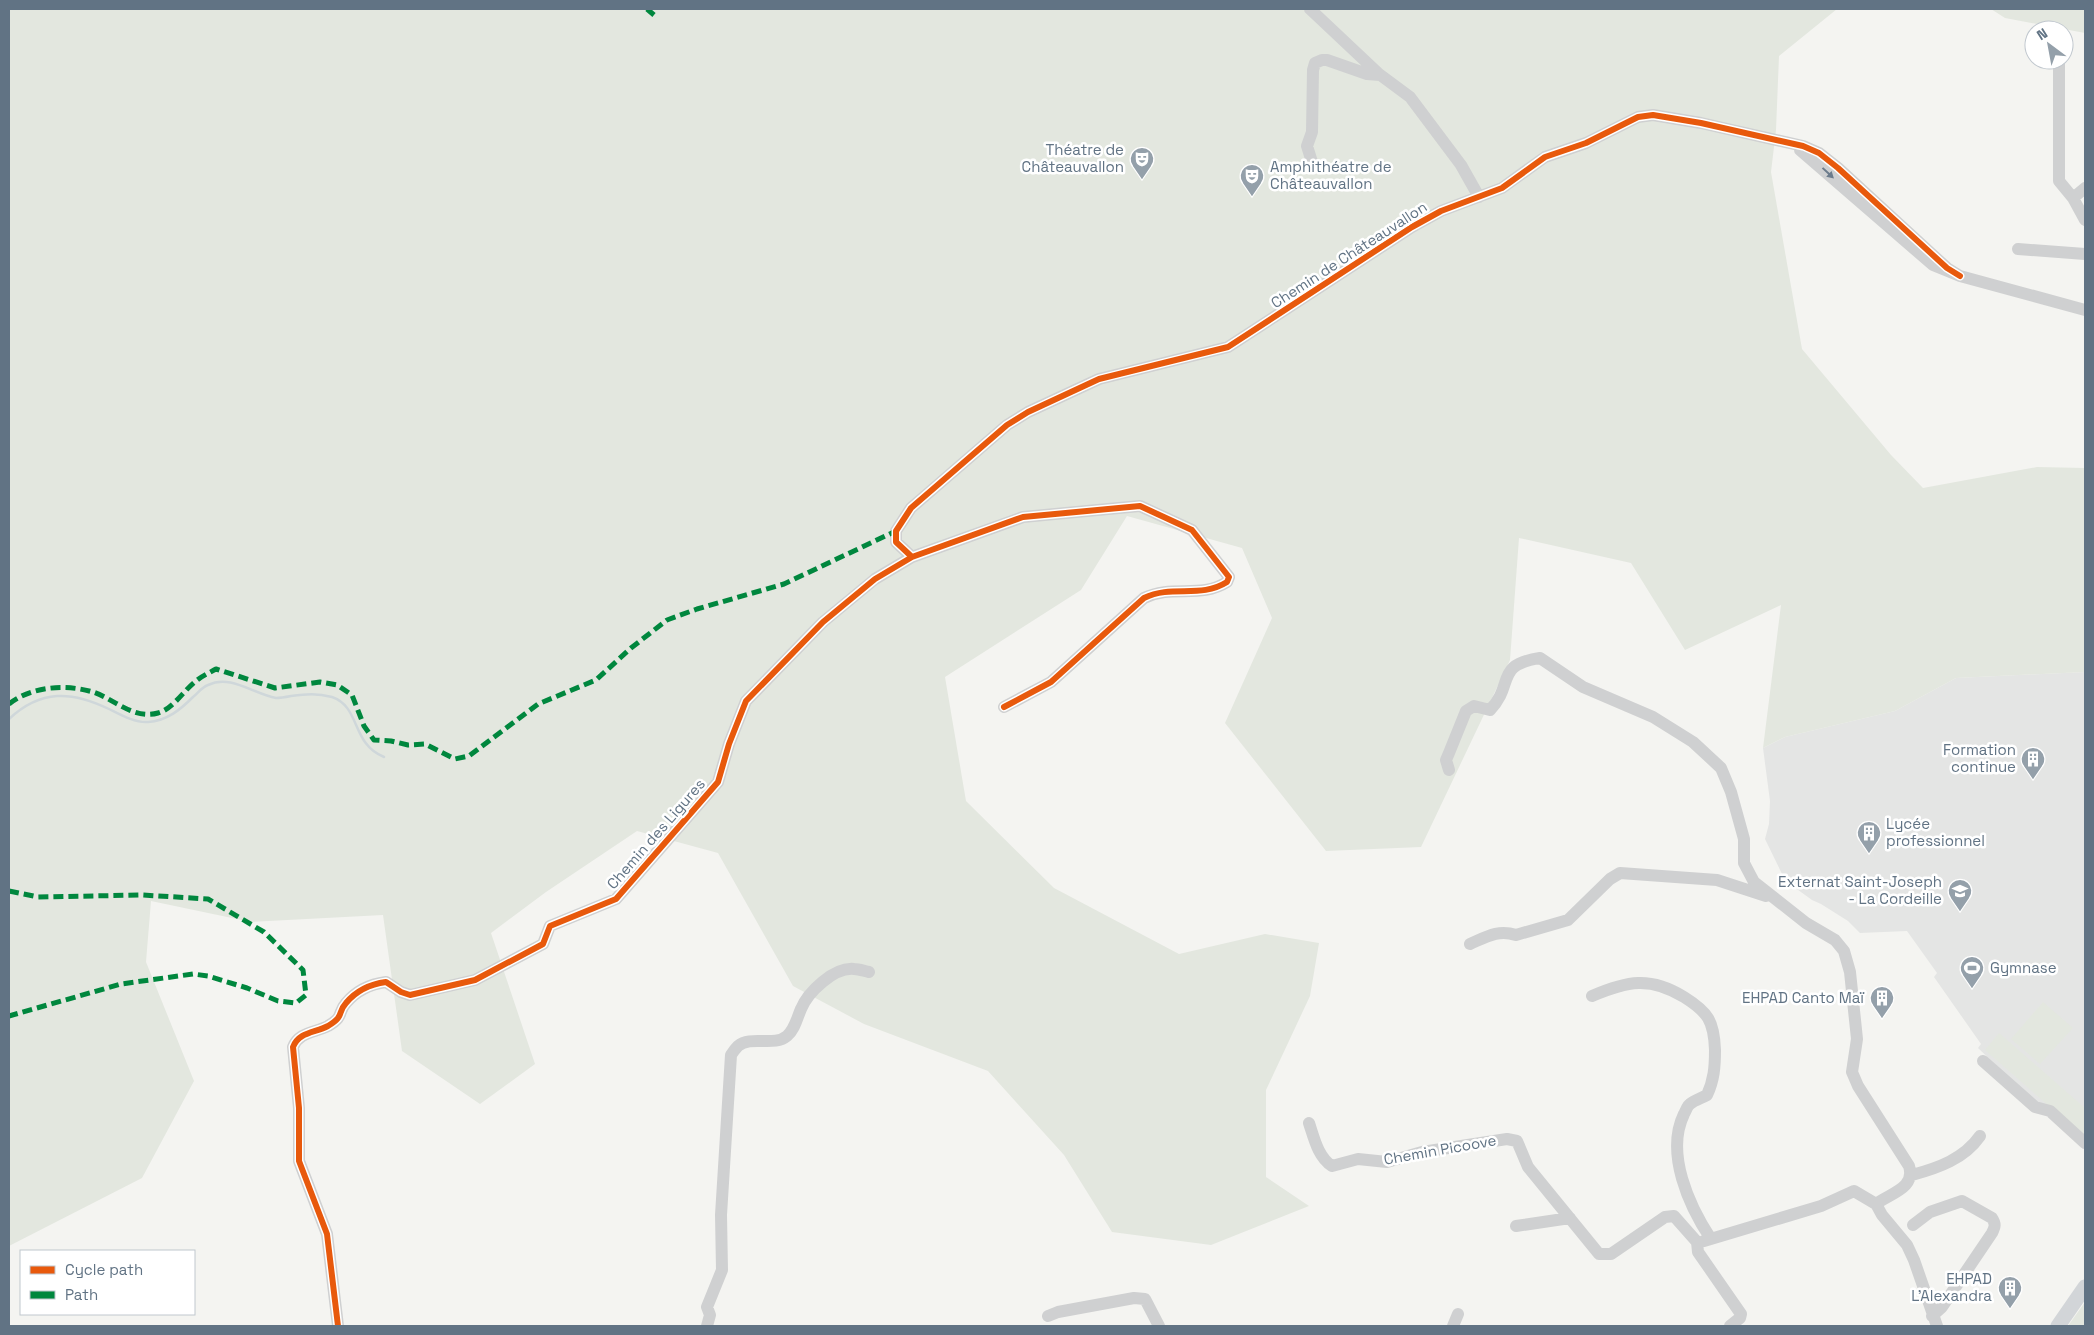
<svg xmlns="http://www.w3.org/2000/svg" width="2094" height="1335" font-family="'Space Grotesk',sans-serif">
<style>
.built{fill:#e4e5e4}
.green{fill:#e3e7df}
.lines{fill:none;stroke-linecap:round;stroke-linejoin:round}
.stream{stroke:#cfd7da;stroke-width:2.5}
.minor{stroke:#cfd0d1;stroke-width:12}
.major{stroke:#d2d5d8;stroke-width:15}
.quiet{stroke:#00873e;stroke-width:5;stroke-dasharray:10 5;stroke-linecap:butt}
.cycleway-casing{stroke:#fff;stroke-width:9}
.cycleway{stroke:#e8590c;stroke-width:6}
.oneway{fill:#6c7c8c}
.labels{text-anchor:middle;stroke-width:5;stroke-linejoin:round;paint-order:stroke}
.poi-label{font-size:15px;fill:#617384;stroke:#fff;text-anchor:end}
.street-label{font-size:15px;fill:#617384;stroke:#fff}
</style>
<rect width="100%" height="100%" fill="#f4f4f1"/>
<!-- built -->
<path class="built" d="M2085 672V1138L2037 1104 1978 1048 1981 1044 1934 977 1937 973 1907 931 1860 933 1848 921 1821 904 1812 900 1794 887 1783 876 1765 839 1769 824 1770 801 1763 748 1785 737 1895 711 1956 678Z"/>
<!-- green -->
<path class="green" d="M9 9H1883H1837L1779 56 1776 130 1771 172 1802 349 1891 455 1923 488 2037 467 2085 468V672L1956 678 1895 711 1785 737 1763 748 1781 605 1685 650 1631 563 1519 538 1510 660 1421 847 1326 851 1225 723 1272 618 1242 548 1127 516 1081 590 945 677 966 801 1054 888 1179 954 1265 934 1319 943 1310 996 1266 1090V1177L1309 1206 1211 1245 1112 1232 1064 1155 988 1071 864 1024 793 986 718 853 637 831 546 892 491 933 535 1064 480 1104 402 1051 383 915 251 922 151 901 146 962 194 1081 142 1178 9 1246Z
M1991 9H2085V33L2005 18Z
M2043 1002 2073 1028 2040 1064 2011 1039Z
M1999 1033 2085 1108V1138L1985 1050Z
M2085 1302V1326H2068Z"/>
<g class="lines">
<!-- stream -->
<path class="stream" d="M9 719C41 689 72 691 109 709 121 715 135 723 148 722 167 721 181 709 193 697 198 693 202 687 208 685 231 674 253 694 276 698 281 698 286 697 291 696 306 694 317 693 332 697 361 707 351 744 384 757"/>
<!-- minor -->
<path class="minor" d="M1310 9 1379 74 1410 97 1461 165 1479 197
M2059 63V181L2073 198 2085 220
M1800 150 1933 265 1960 276 2085 310
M1312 162 1307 146 1312 132 1313 70 1315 63 1322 60H1327L1367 74 1380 75
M2073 198 2085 188
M2018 249 2085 254
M912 557 896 542V531L911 508 1007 425 1028 412 1099 379 1228 347 1412 227 1441 211 1502 188 1545 157 1586 143 1638 117 1653 115 1701 123 1803 146 1819 153 1838 168 1947 268 1960 276
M1449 770 1446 760 1449 753 1466 711 1474 706 1490 710C1515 684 1494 665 1540 658L1583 687 1653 717 1693 742 1721 768 1731 792 1744 839V863L1754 882 1806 923 1835 940 1844 951 1850 972 1857 1039 1852 1072 1858 1086 1909 1166C1916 1188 1891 1193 1876 1204
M1470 944C1486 937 1498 929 1516 935L1568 920 1610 879 1620 873 1717 880 1766 896
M1592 996C1627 981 1650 976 1684 997 1708 1012 1714 1021 1715 1050 1715 1067 1714 1080 1707 1095 1702 1098 1694 1100 1690 1104 1687 1106 1686 1111 1684 1114 1665 1153 1689 1206 1711 1239
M1983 1061 2035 1107 2050 1111 2085 1143
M1309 1123C1314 1138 1318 1157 1332 1166L1358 1159 1387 1162 1422 1152 1507 1139 1517 1141 1528 1167 1599 1254H1611L1665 1217 1674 1216 1697 1242
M1912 1175C1938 1168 1964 1159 1980 1136
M1913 1225 1930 1212 1962 1201 1992 1218C1996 1224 1995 1227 1992 1233L1942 1307 1932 1316
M1516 1226 1570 1218
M1704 1241 1821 1206 1854 1191 1876 1204 1882 1215 1907 1245 1914 1260 1937 1326
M1697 1242 1698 1252 1741 1314 1740 1318 1730 1326
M1048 1316 1058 1312 1134 1298 1145 1299 1159 1326
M338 1326 327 1234 299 1161V1108L293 1047C299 1032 314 1033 328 1026 345 1016 337 1013 346 1003 356 991 371 984 386 982L401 992 410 995 475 980 543 944 550 926 616 899 718 782 729 744 746 701 823 622 875 579 912 557 1023 517 1140 506 1192 530 1229 577 1227 582C1200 599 1173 584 1144 598L1051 682 1004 707
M707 1326 710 1315 707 1307 722 1270 721 1215 731 1055C733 1052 736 1048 738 1046 751 1035 774 1047 787 1036 795 1029 797 1018 801 1009 808 992 834 967 854 969 859 969 864 971 869 972
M1453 1326 1458 1314"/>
<!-- major -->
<path class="major" d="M2058 1326 2085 1287"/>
<!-- quiet -->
<path class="quiet" d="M647 9 654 15
M9 704C32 686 66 684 93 692 114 699 134 720 158 713 173 709 184 690 196 681 202 676 209 673 216 669L275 688 320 682 337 685 352 695 364 726 374 740 391 741 408 745 425 744 455 759 469 756 538 704 596 680 631 648 667 620 697 609 784 584 896 531
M9 891 38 897 143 895 208 899 264 932 303 970 306 995 296 1003 278 1001 247 988 208 976 193 974 121 984 9 1016"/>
<!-- cycleway casing -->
<g class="cycleway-casing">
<path id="cycleway" d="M912 557 896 542V531L911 508 1007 425 1028 412 1099 379 1228 347 1412 227 1441 211 1502 188 1545 157 1586 143 1638 117 1653 115 1701 123 1803 146 1819 153 1838 168 1947 268 1960 276
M338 1326 327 1234 299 1161V1108L293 1047C299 1032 314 1033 328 1026 345 1016 337 1013 346 1003 356 991 371 984 386 982L401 992 410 995 475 980 543 944 550 926 616 899 718 782 729 744 746 701 823 622 875 579 912 557 1023 517 1140 506 1192 530 1229 577 1227 582C1200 599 1173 584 1144 598L1051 682 1004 707"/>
</g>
<!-- cycleway -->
<use href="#cycleway" class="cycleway"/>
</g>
<!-- one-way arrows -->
<defs><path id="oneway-solid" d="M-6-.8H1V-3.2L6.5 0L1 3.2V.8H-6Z" transform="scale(1.25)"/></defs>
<use class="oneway" href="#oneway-solid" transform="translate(1828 173) rotate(43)"/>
<!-- icons -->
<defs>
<g id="theatre-pin" transform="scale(1.25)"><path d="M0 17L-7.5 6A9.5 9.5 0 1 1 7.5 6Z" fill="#94a0aa" stroke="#fff"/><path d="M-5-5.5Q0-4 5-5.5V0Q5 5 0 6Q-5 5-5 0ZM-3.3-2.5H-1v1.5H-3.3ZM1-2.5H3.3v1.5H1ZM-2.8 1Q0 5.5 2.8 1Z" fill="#fff"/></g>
<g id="building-pin" transform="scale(1.25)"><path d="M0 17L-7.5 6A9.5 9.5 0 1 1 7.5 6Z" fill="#94a0aa" stroke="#fff"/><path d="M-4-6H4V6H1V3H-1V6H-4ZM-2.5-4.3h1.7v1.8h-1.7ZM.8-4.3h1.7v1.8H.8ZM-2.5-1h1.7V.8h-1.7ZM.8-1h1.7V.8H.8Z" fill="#fff"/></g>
<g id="school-pin" transform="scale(1.25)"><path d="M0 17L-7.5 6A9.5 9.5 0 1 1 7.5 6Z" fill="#94a0aa" stroke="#fff"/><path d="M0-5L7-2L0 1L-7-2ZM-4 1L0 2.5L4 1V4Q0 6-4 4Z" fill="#fff"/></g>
<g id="stadium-pin" transform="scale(1.25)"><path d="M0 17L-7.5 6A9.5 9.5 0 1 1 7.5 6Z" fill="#94a0aa" stroke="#fff"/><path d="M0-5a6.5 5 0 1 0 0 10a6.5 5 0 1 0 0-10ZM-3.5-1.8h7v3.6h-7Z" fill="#fff"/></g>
</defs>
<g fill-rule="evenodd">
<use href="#theatre-pin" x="1142" y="159"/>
<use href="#theatre-pin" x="1252" y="176"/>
<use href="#building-pin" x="2033" y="759"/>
<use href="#building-pin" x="1869" y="833"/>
<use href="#school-pin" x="1960" y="891"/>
<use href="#stadium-pin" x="1972" y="968"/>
<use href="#building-pin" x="1882" y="998"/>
<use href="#building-pin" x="2010" y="1288"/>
</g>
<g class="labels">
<!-- poi labels -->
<g class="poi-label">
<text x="1124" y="155">Théatre de<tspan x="1124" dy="17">Châteauvallon</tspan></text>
<text x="1270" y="172" text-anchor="start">Amphithéatre de<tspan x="1270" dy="17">Châteauvallon</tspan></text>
<text x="2016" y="755">Formation<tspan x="2016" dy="17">continue</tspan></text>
<text x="1886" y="829" text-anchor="start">Lycée<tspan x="1886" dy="17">professionnel</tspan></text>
<text x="1942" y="887">Externat Saint-Joseph<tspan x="1942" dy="17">- La Cordeille</tspan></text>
<text x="1990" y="973" text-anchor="start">Gymnase</text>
<text x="1864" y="1003">EHPAD Canto Maï</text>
<text x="1992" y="1284">EHPAD<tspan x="1992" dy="17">L'Alexandra</tspan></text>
</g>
<!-- street labels -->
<g class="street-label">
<text transform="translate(1349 255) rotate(-33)" y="5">Chemin de Châteauvallon</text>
<text transform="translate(656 834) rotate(-49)" y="5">Chemin des Ligures</text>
<text transform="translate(1440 1150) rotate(-10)" y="5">Chemin Picoove</text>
</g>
</g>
<!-- border -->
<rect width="2094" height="1335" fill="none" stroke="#617384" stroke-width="20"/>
<!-- legend -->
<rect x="20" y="1250" width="175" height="65" fill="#ffffff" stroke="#c0c7ce"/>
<rect x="30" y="1266" width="25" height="8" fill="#e8590c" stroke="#c0c7ce"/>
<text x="65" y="1275" font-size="15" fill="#617384">Cycle path</text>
<rect x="30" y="1291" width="25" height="8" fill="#00873e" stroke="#c0c7ce"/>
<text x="65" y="1300" font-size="15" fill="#617384">Path</text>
<!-- north arrow -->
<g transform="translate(2049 45) rotate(328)"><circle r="24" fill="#ffffff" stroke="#c0c7ce"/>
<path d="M0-4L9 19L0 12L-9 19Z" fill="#94a0aa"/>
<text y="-8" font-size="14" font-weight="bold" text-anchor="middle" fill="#617384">N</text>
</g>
</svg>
